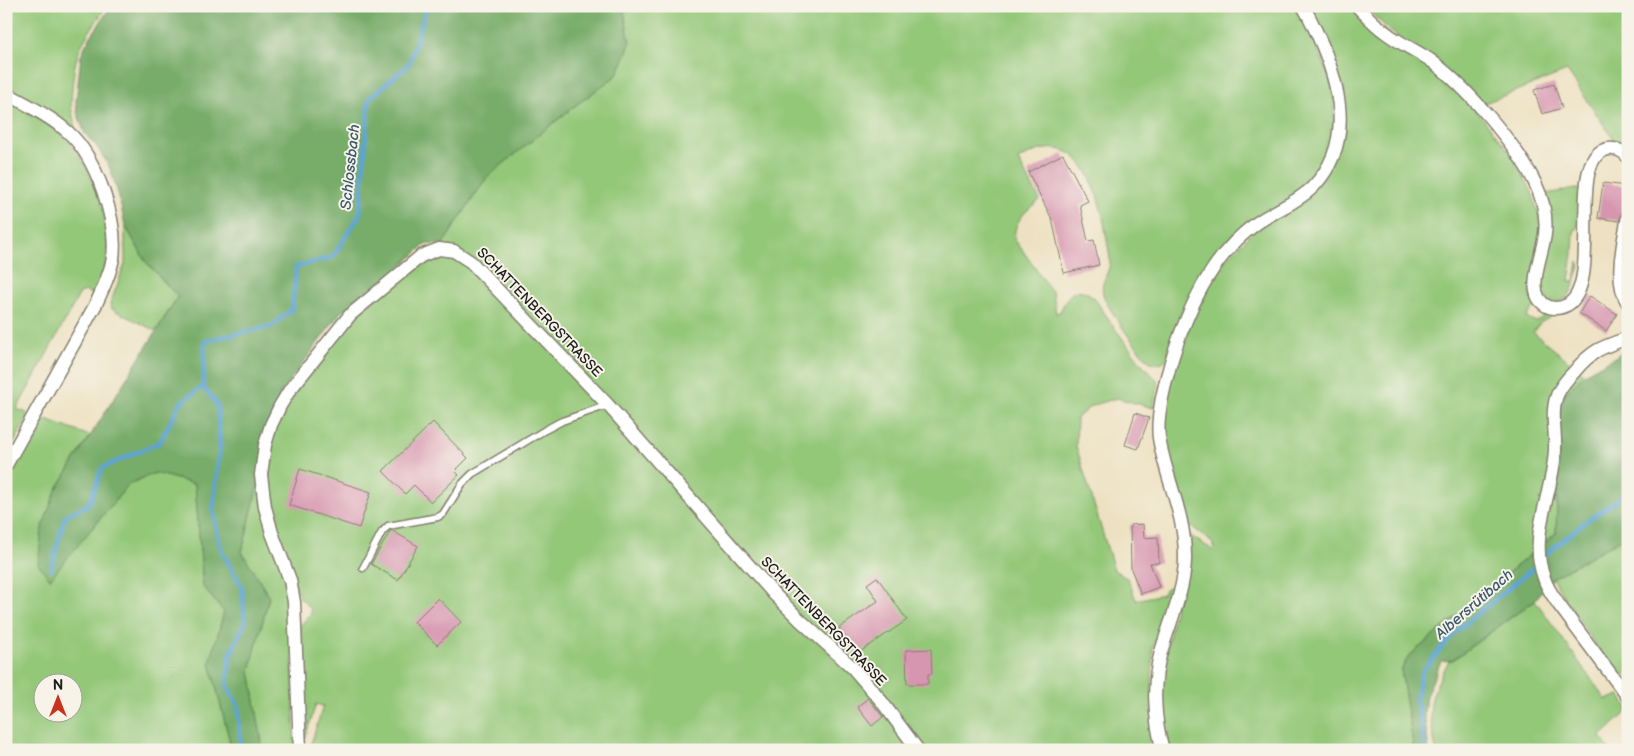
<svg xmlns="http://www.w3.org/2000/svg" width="1634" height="756" font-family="'Balsamiq Sans',sans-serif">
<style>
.green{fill:#94c879;stroke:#58724a;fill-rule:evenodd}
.forest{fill:#77ac69;stroke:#4a6442}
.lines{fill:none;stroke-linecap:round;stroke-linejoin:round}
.stream{stroke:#5da4d3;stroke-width:4.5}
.building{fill:#d796b0}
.service-casing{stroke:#847e6e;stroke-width:9}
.minor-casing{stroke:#847e6e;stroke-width:15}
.service{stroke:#fff;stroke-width:6}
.minor{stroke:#fff;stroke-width:12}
.labels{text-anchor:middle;stroke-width:4;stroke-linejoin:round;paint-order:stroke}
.street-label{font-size:14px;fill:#1c1c1c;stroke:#f7f3e8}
.water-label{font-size:15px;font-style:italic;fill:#39596e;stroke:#f7f3e8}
</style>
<rect width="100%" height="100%" fill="#f7f3e8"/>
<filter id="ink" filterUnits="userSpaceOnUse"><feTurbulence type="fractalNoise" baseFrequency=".02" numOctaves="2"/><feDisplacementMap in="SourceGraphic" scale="10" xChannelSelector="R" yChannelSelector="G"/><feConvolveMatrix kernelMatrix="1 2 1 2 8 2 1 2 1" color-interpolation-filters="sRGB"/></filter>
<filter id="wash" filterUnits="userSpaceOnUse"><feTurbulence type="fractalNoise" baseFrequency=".0096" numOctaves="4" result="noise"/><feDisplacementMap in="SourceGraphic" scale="20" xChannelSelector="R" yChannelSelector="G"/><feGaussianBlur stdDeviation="1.12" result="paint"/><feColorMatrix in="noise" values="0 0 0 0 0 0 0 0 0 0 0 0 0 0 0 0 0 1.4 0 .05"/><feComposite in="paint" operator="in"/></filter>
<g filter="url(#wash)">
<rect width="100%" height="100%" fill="#ede1c1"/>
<!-- green -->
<path class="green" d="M6 6H106C97 22 82 39 77 57 73 71 72 89 71 103 71 112 76 122 74 130L54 114 6 88Z
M623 6H1298L1308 24 1334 91V134L1320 168 1310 182 1213 261 1168 358C1164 362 1158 365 1151 362 1142 357 1105 305 1103 294 1100 282 1109 274 1110 262 1110 251 1106 239 1105 228 1096 180 1077 124 1018 160L1040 200C1026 210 1012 223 1015 240L1053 293 1056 313 1060 312C1068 293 1078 282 1095 299L1116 330 1141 363 1157 380 1158 386 1153 408 1117 398 1091 406 1077 418 1076 446 1114 570 1128 579 1136 600 1163 594 1165 589 1169 587H1176L1165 630 1155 640 1153 647 1152 691 1160 750H309L323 706 316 704 304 741 300 626 311 613 310 608 299 597 273 523 267 486 268 463 275 424 289 400 360 311 442 245 487 177 572 108 617 75 630 44Z
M1308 6H1352L1426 62 1467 99 1510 152 1532 192 1541 223 1530 295 1535 306 1526 317 1536 322 1547 314 1552 316 1540 323 1533 332 1584 374 1560 399 1556 533 1409 656 1401 670 1414 750H1168L1161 714V679L1189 535 1213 550 1215 548 1213 543 1186 522 1180 493 1172 469 1163 431 1169 385 1194 312 1221 264 1256 229 1299 203 1344 128Z
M1363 6H1628V149L1615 141 1567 71 1482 104 1394 34Z
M6 98C26 111 49 122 66 139 94 167 113 224 106 263 104 274 98 285 93 295L85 291 80 293 17 409 27 413 26 416 28 417 6 457Z
M1581 188 1580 222 1574 232 1573 253 1569 281H1575L1578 262 1580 266C1577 274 1575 284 1571 292 1567 301 1552 307 1545 298 1541 294 1541 289 1540 283L1545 194Z
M125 225 146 262 178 296 156 331 112 309 110 304 125 264Z
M41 418 90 436 56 490 50 578 129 484 155 473 195 484 203 587 224 612 210 663 232 750H6V474L36 421ZM42 684H72V714H42Z
M258 485 291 598 295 750H263L250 670 269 597 242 552Z
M1628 535V673L1618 680 1552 578Z
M1535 600 1606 700 1620 695 1628 708V711L1601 736 1609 750H1436C1433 734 1428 715 1432 699 1435 685 1443 673 1449 660H1453Z"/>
<!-- forest -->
<path class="forest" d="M111 6H623L630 44 617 75 572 108 487 177 442 245 426 244 373 291 340 313 280 394 242 552 269 597 250 670 263 750H232L210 663 224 612 203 587 195 484 155 473 129 484 50 579 38 564 42 528 56 490 178 297 146 262 125 225 118 193 109 166 97 147 85 134 77 112 76 101 81 56 86 44Z
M1628 347V535L1552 578 1535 600 1452 660 1441 661 1426 696 1424 713 1429 750H1414L1401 670 1409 656 1556 533 1560 399 1584 374 1615 357Z"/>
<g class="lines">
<!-- stream -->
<path class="stream" d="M203 386 217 405 220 445 213 510 221 550 242 587 245 622 230 655 227 685 238 706 241 747 243 750
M1546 554 1584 523 1628 492
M51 569 65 516 89 504 102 468 160 442 180 403 203 386 205 341 272 326 292 309 296 267 333 257 360 214 369 99 409 64 427 6
M1425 750 1416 697 1422 672 1453 634 1537 565"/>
</g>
<g id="blocks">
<!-- building -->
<path class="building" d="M1554 84 1562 108 1542 114 1534 90Z
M1063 154 1088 201 1080 205 1088 241 1094 240 1099 265 1064 273 1052 219 1028 172Z
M1603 183 1626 186 1623 210 1619 221 1598 218Z
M1590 296 1617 314 1606 331 1579 313Z
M1135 413 1149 418 1138 449 1125 445Z
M433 422 468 458 455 471 459 475 431 502 414 485 405 494 383 471Z
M300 469 371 492 359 528 289 505Z
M1143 524 1144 538 1158 537 1159 563H1150L1159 587 1141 594 1131 569 1130 525Z
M391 530 418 546 398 580 371 564Z
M877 577 907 620 857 654 839 628 878 601 867 584Z
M438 598 461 622 437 645 414 622Z
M931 649 932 674H928V684H907L906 650Z
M868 698 883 717 872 726 857 707Z"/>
</g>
</g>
<g filter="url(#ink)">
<use href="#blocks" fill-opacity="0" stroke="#847e6e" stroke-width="1"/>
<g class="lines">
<!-- service casing -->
<g class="service-casing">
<path id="service" d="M363 568 382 532 388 526 438 517 443 514 462 484 472 474 545 430 562 421 608 405"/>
</g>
<!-- minor casing -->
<g class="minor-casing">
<path id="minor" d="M1357 6C1366 15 1375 25 1385 32 1400 44 1418 51 1433 62 1467 88 1517 145 1535 183 1543 199 1547 217 1545 234 1543 255 1522 296 1549 307 1555 309 1561 308 1567 305 1605 284 1564 156 1608 149 1616 148 1623 151 1628 157
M6 93C27 105 50 116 68 132 96 157 118 220 113 258 110 274 103 289 96 304L6 465
M1628 216C1624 240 1613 282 1628 303
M1628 338C1602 347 1592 350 1574 372 1568 378 1562 385 1558 393 1550 410 1556 432 1555 450 1553 494 1528 535 1544 578 1547 588 1553 596 1559 605L1628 697
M300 750 294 602 290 580 272 533 265 507 261 475 265 445 271 425 280 406 289 391 350 315 421 256 439 249 447 250 454 251 471 262 608 405 774 594 800 620 852 667 879 698 918 750
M1163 750C1154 720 1152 682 1161 652 1170 621 1184 592 1185 560 1186 516 1166 480 1159 438 1155 409 1174 347 1187 318 1202 282 1224 246 1257 223 1275 210 1297 203 1313 187 1352 146 1342 94 1323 47 1317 33 1311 19 1303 6"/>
</g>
<!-- service -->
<use href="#service" class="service"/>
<!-- minor -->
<use href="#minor" class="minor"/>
</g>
</g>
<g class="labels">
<!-- street labels -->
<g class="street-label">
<text transform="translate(540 312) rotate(46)" y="5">SCHATTENBERGSTRASSE</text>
<text transform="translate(824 621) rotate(46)" y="5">SCHATTENBERGSTRASSE</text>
</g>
<!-- water labels -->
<g class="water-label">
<text transform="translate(350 167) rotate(-84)" y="5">Schlossbach</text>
<text transform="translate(1474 604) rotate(-41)" y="5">Albersrütibach</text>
</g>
</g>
<!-- margin -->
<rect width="1634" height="756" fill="none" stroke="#f7f3e8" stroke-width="25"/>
<!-- north arrow -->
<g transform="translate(58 698)"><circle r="24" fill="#f7f3e8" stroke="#9f9d96"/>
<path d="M0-4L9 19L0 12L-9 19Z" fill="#c8321e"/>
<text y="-8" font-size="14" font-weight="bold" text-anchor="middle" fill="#1c1c1c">N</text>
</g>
</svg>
